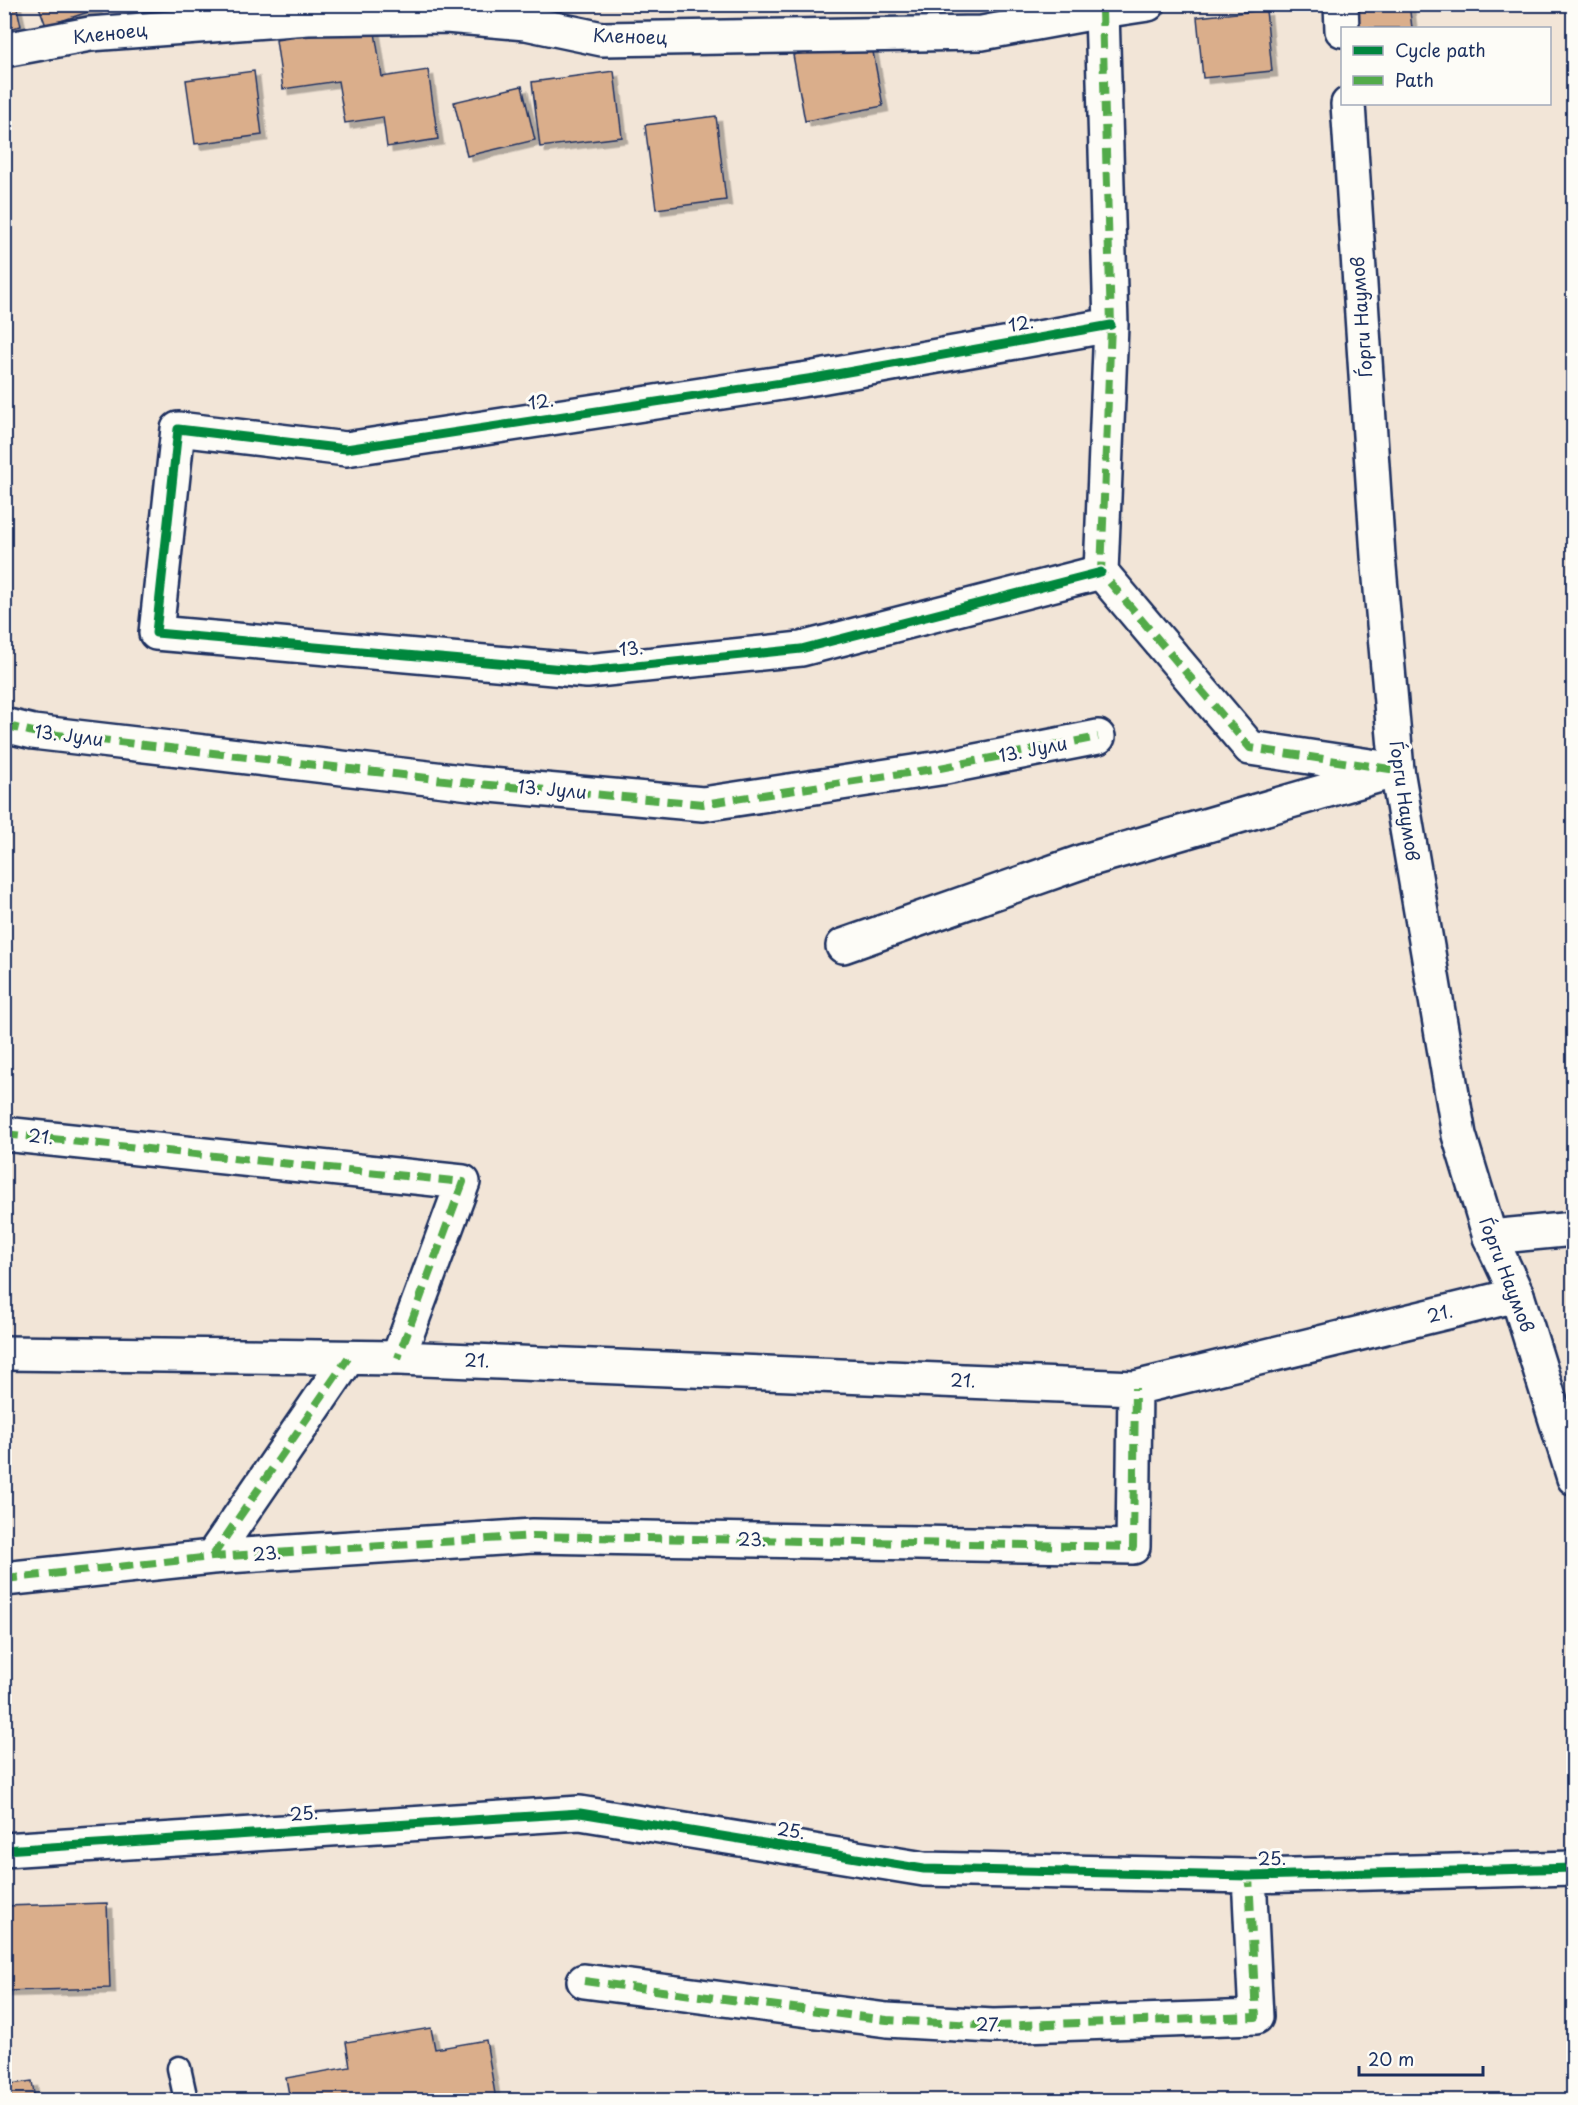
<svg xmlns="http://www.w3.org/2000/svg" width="1578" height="2105" font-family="'Playpen Sans',sans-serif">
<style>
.building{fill:#daae8b;stroke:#1b2f5e;stroke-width:1.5;filter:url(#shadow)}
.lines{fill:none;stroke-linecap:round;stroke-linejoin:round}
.lane-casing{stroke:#1b2f5e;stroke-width:27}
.street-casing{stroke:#1b2f5e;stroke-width:38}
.secondary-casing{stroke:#1b2f5e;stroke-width:38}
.lane{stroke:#fdfcf7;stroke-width:22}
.street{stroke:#fdfcf7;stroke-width:33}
.secondary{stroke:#fdfcf7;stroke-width:33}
.quiet{stroke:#52ab49;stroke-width:8;stroke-dasharray:15 8;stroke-linecap:butt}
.cycleway-casing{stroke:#fdfcf7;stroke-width:13}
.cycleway{stroke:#00873e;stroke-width:9}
.labels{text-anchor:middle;stroke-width:6;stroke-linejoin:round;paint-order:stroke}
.street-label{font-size:18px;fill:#1b2f5e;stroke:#fdfcf7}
</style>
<defs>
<filter id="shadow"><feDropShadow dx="5.5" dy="5.5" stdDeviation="0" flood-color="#0004"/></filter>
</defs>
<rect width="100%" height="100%" fill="#f2e5d7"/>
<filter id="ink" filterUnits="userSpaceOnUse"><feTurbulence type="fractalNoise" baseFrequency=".0167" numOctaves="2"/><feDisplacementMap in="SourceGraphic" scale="12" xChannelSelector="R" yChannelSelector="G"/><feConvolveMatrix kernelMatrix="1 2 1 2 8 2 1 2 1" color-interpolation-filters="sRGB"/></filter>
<g filter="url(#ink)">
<!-- building -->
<path class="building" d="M4 4H16L21 26 4 30Z
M38 4H95L97 9 46 26Z
M1347 4H1409L1412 28H1351Z
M1266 10 1272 71 1203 78 1197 17Z
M374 26 382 77 428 70 438 139 387 147 383 117 345 123 338 81 283 89 276 40Z
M871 41 883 106 805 121 793 55Z
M254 71 262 135 195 144 186 80Z
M614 71 622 137 540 147 532 82Z
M522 86 535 140 467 156 454 102Z
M716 116 726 200 656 209 645 125Z
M107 1903 110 1988 4 1991V1906Z
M431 2028 435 2049 486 2040 496 2100H290L286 2078 350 2067 346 2042Z
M32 2081 35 2100H4V2085Z"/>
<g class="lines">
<!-- lane casing -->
<g class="lane-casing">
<path id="lane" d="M179 2068 186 2100"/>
</g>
<!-- street casing -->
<g class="street-casing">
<path id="street" d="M1102 11 1111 325 1101 572 1250 748 1397 770
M4 50 90 34 308 18 446 16 526 23 602 39 982 33 1102 11 1148 4
M1101 572 801 649 587 671 156 633 178 429 346 449 814 378 1111 325
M4 725 33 732 479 784 703 804 940 768 1098 737
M843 946 1084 861 1387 773
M4 1134 463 1182 398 1358
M1490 1237 1574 1229
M4 1353 398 1358 1135 1388 1517 1295
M212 1557 348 1358
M4 1579 212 1557 533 1536 1133 1547 1135 1388
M4 1850 580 1813 924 1869 1249 1876 1574 1868
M584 1981 887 2020 993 2026 1256 2017 1249 1876"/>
</g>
<!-- secondary casing -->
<g class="secondary-casing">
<path id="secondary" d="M1341 4 1342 30
M1348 104 1378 556 1397 770 1459 1135 1490 1237 1517 1295 1574 1478"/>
</g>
<!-- lane -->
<use href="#lane" class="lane"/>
<!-- street -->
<use href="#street" class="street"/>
<!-- secondary -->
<use href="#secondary" class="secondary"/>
<!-- quiet -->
<path class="quiet" d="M1102 11 1111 325 1101 572 1250 748 1397 770
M4 725 33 732 479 784 703 804 940 768 1098 737
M4 1134 463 1182 398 1358
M212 1557 348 1358
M4 1579 212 1557 533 1536 1133 1547 1135 1388
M584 1981 887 2020 993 2026 1256 2017 1249 1876"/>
<!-- cycleway casing -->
<g class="cycleway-casing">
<path id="cycleway" d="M1101 572 801 649 587 671 156 633 178 429 346 449 814 378 1111 325
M4 1850 580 1813 924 1869 1249 1876 1574 1868"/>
</g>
<!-- cycleway -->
<use href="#cycleway" class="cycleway"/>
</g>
</g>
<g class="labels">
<!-- street labels -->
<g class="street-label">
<text transform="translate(110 34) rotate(-6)" y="6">Кленоец</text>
<text transform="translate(630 37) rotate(2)" y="6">Кленоец</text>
<text transform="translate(1362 317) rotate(-94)" y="6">Ѓорги Наумов</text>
<text transform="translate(1021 324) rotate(-10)" y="6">12.</text>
<text transform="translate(541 402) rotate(-9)" y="6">12.</text>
<text transform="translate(631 649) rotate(-6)" y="6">13.</text>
<text transform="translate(69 736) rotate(7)" y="6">13. Јули</text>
<text transform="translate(1033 750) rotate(-11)" y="6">13. Јули</text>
<text transform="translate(552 790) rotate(5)" y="6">13. Јули</text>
<text transform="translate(1404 801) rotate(82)" y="6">Ѓорги Наумов</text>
<text transform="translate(41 1137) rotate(6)" y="6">21.</text>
<text transform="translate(1506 1275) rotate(69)" y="6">Ѓорги Наумов</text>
<text transform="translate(1440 1314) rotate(-14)" y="6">21.</text>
<text transform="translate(477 1361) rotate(2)" y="6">21.</text>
<text transform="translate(963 1381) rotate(2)" y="6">21.</text>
<text transform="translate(752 1540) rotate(1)" y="6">23.</text>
<text transform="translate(267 1554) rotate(-4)" y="6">23.</text>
<text transform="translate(304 1814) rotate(-4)" y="6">25.</text>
<text transform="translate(791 1831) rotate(9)" y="6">25.</text>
<text transform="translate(1272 1859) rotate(-1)" y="6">25.</text>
<text transform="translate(989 2025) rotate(1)" y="6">27.</text>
</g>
</g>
<!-- margin -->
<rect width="1578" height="2105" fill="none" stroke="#fdfcf7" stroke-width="24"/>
<rect x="12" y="12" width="1554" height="2081" fill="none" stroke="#1b2f5e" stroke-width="2" filter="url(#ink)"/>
<!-- legend -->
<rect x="1341" y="27" width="210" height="78" fill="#fdfcf7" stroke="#a3aaba" stroke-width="1.5"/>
<rect x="1353" y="46" width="30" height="9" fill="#00873e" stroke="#a3aaba" stroke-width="1.5"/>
<text x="1395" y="57" font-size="18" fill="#1b2f5e">Cycle path</text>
<rect x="1353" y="76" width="30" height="9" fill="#52ab49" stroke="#a3aaba" stroke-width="1.5"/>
<text x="1395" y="87" font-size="18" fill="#1b2f5e">Path</text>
<!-- scale -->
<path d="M1359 2066v9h124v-9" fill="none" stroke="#1b2f5e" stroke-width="3"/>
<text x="1368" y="2066" font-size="18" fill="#1b2f5e" stroke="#fdfcf7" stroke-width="4.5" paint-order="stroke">20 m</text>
</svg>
